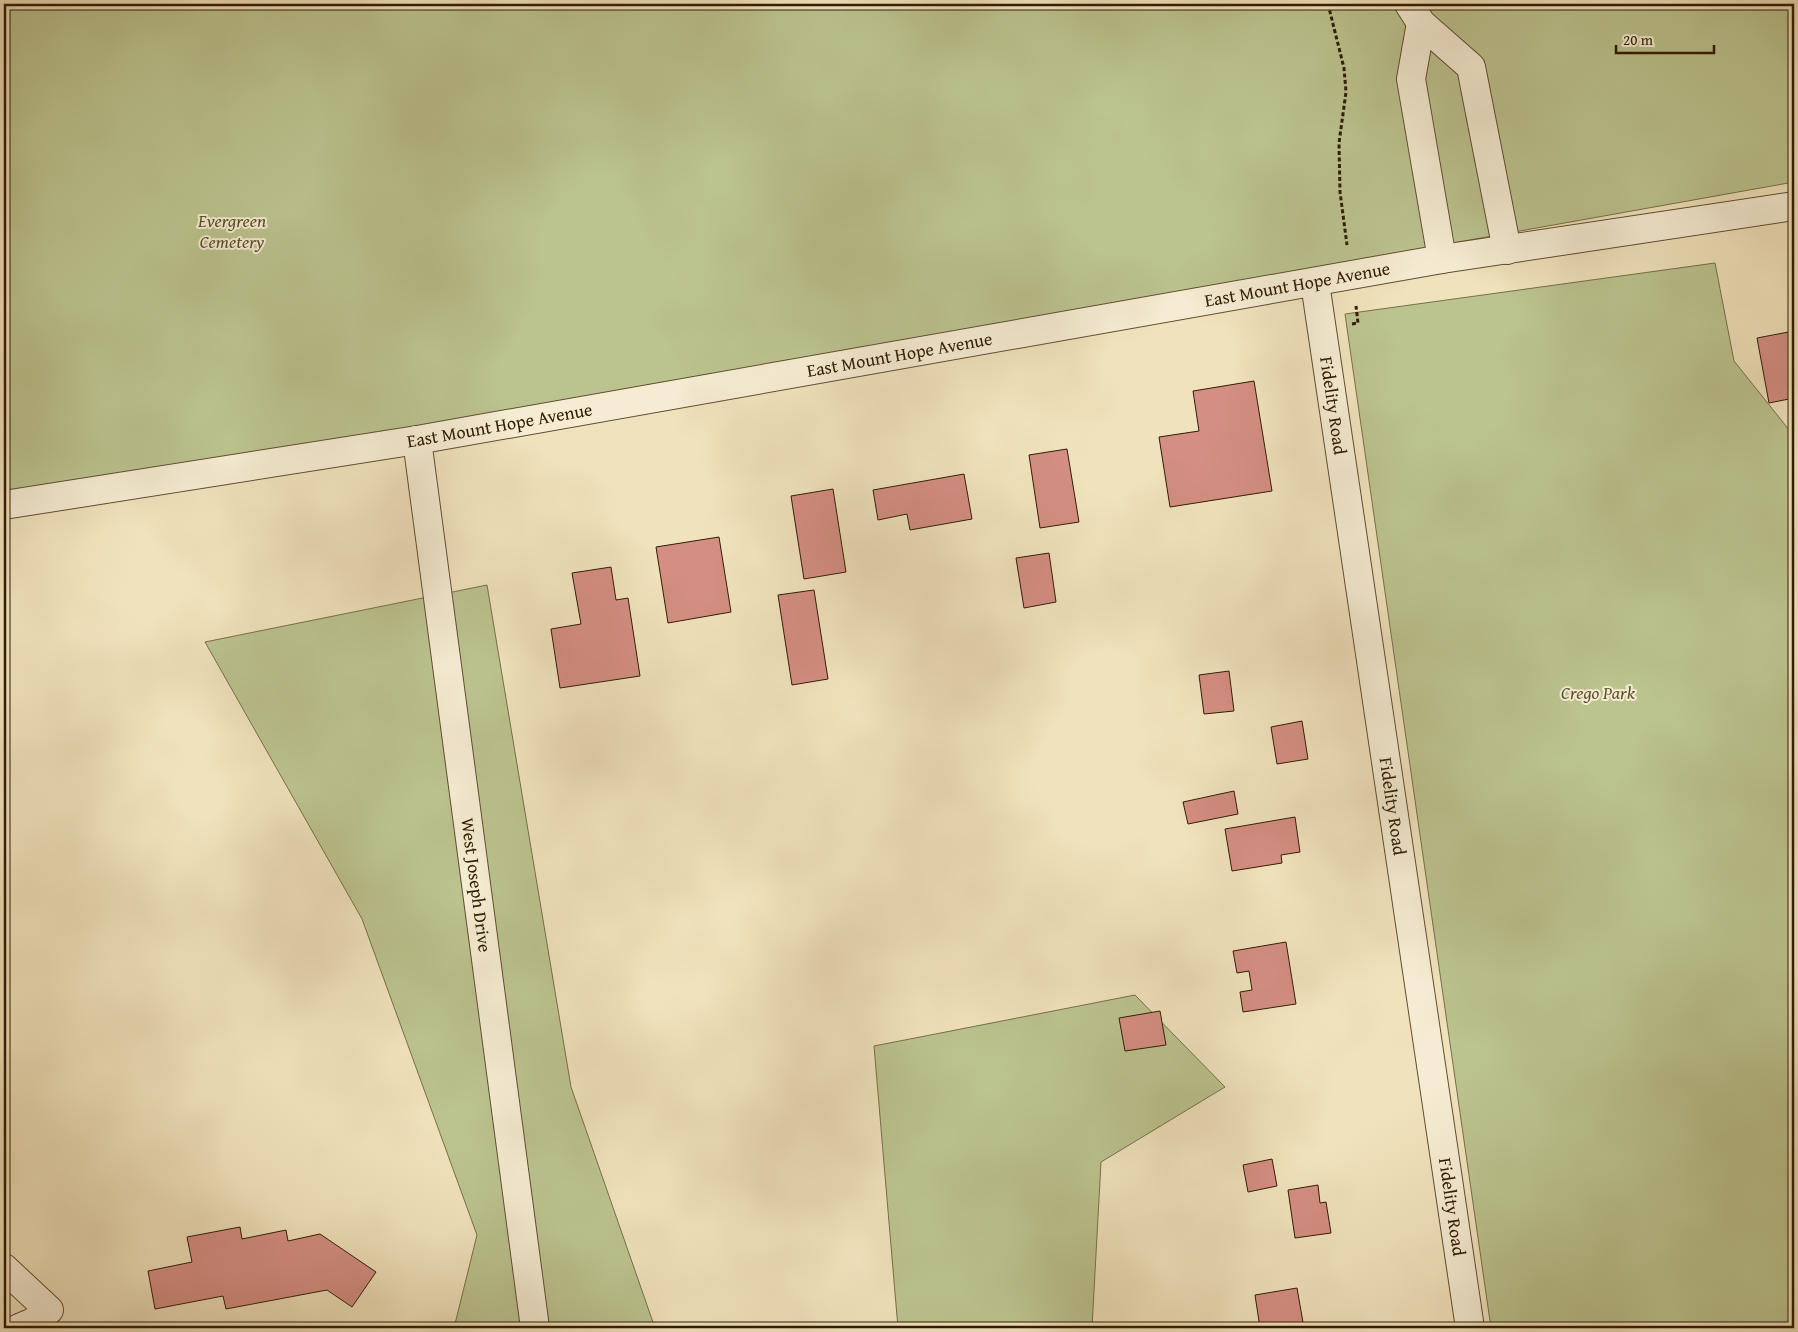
<svg xmlns="http://www.w3.org/2000/svg" width="1798" height="1332" font-family="'Gentium Book Plus',serif">
<style>
.green{fill:#bbc38f;stroke:#767049}
.building{fill:#d48e83;stroke:#301d03}
.lines{fill:none;stroke-linecap:round;stroke-linejoin:round}
.minor-casing{stroke:#604e31;stroke-width:30}
.path{stroke:#301d03;stroke-width:3;stroke-dasharray:4 2.5;stroke-linecap:butt}
.minor{stroke:#f5ecd3;stroke-width:28}
.labels{text-anchor:middle;stroke-width:4;stroke-linejoin:round;paint-order:stroke}
.park-label{font-size:18px;font-style:italic;fill:#5a4f2d;stroke:#f5ecd3}
.street-label{font-size:18px;fill:#301d03;stroke:#f5ecd3}
</style>
<rect width="100%" height="100%" fill="#f0e2bc"/>
<filter id="stains"><feTurbulence type="fractalNoise" baseFrequency=".004" numOctaves="4"/><feColorMatrix values="0 0 0 0 .2 0 0 0 0 .09 0 0 0 0 .02 0 0 0 .5 -.17"/></filter>
<radialGradient id="worn" r=".72"><stop offset=".6" stop-color="#630" stop-opacity="0"/><stop offset="1" stop-color="#630" stop-opacity=".3"/></radialGradient>
<!-- green -->
<path class="green" d="M4 4H1794V182L4 502Z
M1715 263 1734 361 1794 436V1328H1491L1345 314Z
M487 585 571 1087 655 1328H454L477 1235 362 919 205 642Z
M1135 995 1225 1087 1101 1162 1092 1328H898L874 1046Z"/>
<!-- building -->
<path class="building" d="M1794 331V398L1769 403 1757 338Z
M1254 381 1272 491 1170 507 1159 437 1199 431 1193 391Z
M1067 449 1079 522 1040 528 1029 455Z
M964 474 972 519 910 530 907 514 878 520 873 490Z
M833 489 846 572 804 579 791 496Z
M719 537 731 612 668 623 656 547Z
M1049 553 1056 602 1024 608 1016 558Z
M611 567 616 600 628 598 640 676 560 688 551 629 581 624 572 573Z
M814 590 828 679 792 685 778 595Z
M1229 671 1234 711 1204 714 1199 675Z
M1302 721 1308 759 1277 764 1271 727Z
M1234 791 1238 814 1188 824 1183 802Z
M1295 817 1300 852 1281 855 1282 863 1232 871 1225 829Z
M1286 942 1296 1004 1243 1012 1240 992 1252 990 1249 971 1237 973 1233 951Z
M1160 1011 1166 1045 1125 1051 1119 1018Z
M1272 1159 1277 1186 1248 1192 1243 1165Z
M1318 1185 1320 1203 1326 1202 1331 1233 1295 1238 1288 1190Z
M240 1227 242 1239 286 1230 288 1241 320 1234 376 1272 352 1307 327 1290 226 1309 223 1296 155 1309 148 1271 192 1262 187 1237Z
M1297 1288 1304 1328H1260L1255 1295Z"/>
<g class="lines">
<!-- minor casing -->
<g class="minor-casing">
<g id="minor">
<path d="M1409 4 1421 23 1471 67 1507 250"/>
<path d="M1421 23 1411 79 1442 259"/>
<path id="s1" d="M1315 283 1470 1328"/>
<path id="s2" d="M417 440 535 1328"/>
<path id="s3" d="M4 505 417 440 1442 259 1794 206"/>
<path d="M4 1268 49 1310 33 1322 19 1328"/>
</g>
</g>
<!-- path -->
<path class="path" d="M1328 4 1344 68 1346 92 1339 143 1340 192 1347 245
M1352 324 1358 323 1356 306"/>
<!-- minor -->
<use href="#minor" class="minor"/>
</g>
<g class="labels">
<!-- park labels -->
<g class="park-label">
<text x="232" y="227">Evergreen<tspan x="232" dy="21">Cemetery</tspan></text>
<text x="1598" y="699">Crego Park</text>
</g>
<!-- street labels -->
<g class="street-label">
<text dy="6" stroke="none"><textPath href="#s3" startOffset="1312">East Mount Hope Avenue</textPath></text>
<text dy="6" stroke="none"><textPath href="#s3" startOffset="908">East Mount Hope Avenue</textPath></text>
<text dy="6" stroke="none"><textPath href="#s1" startOffset="124">Fidelity Road</textPath></text>
<text dy="6" stroke="none"><textPath href="#s3" startOffset="502">East Mount Hope Avenue</textPath></text>
<text dy="6" stroke="none"><textPath href="#s1" startOffset="529">Fidelity Road</textPath></text>
<text dy="6" stroke="none"><textPath href="#s2" startOffset="449">West Joseph Drive</textPath></text>
<text dy="6" stroke="none"><textPath href="#s1" startOffset="934">Fidelity Road</textPath></text>
</g>
</g>
<!-- margin -->
<rect width="1798" height="1332" fill="none" stroke="#f0e2bc" stroke-width="20"/>
<rect x="5" y="5" width="1788" height="1322" fill="none" stroke="#301d03" stroke-width="2.5"/>
<rect x="10" y="10" width="1778" height="1312" fill="none" stroke="#301d03"/>
<!-- scale -->
<path d="M1616 45v8h98v-8" fill="none" stroke="#301d03" stroke-width="2.5"/>
<text x="1623" y="45" font-size="15" fill="#301d03" stroke="#f5ecd3" stroke-width="4" paint-order="stroke">20 m</text>
<rect width="100%" height="100%" filter="url(#stains)"/>
<rect width="100%" height="100%" fill="url(#worn)"/>
</svg>
